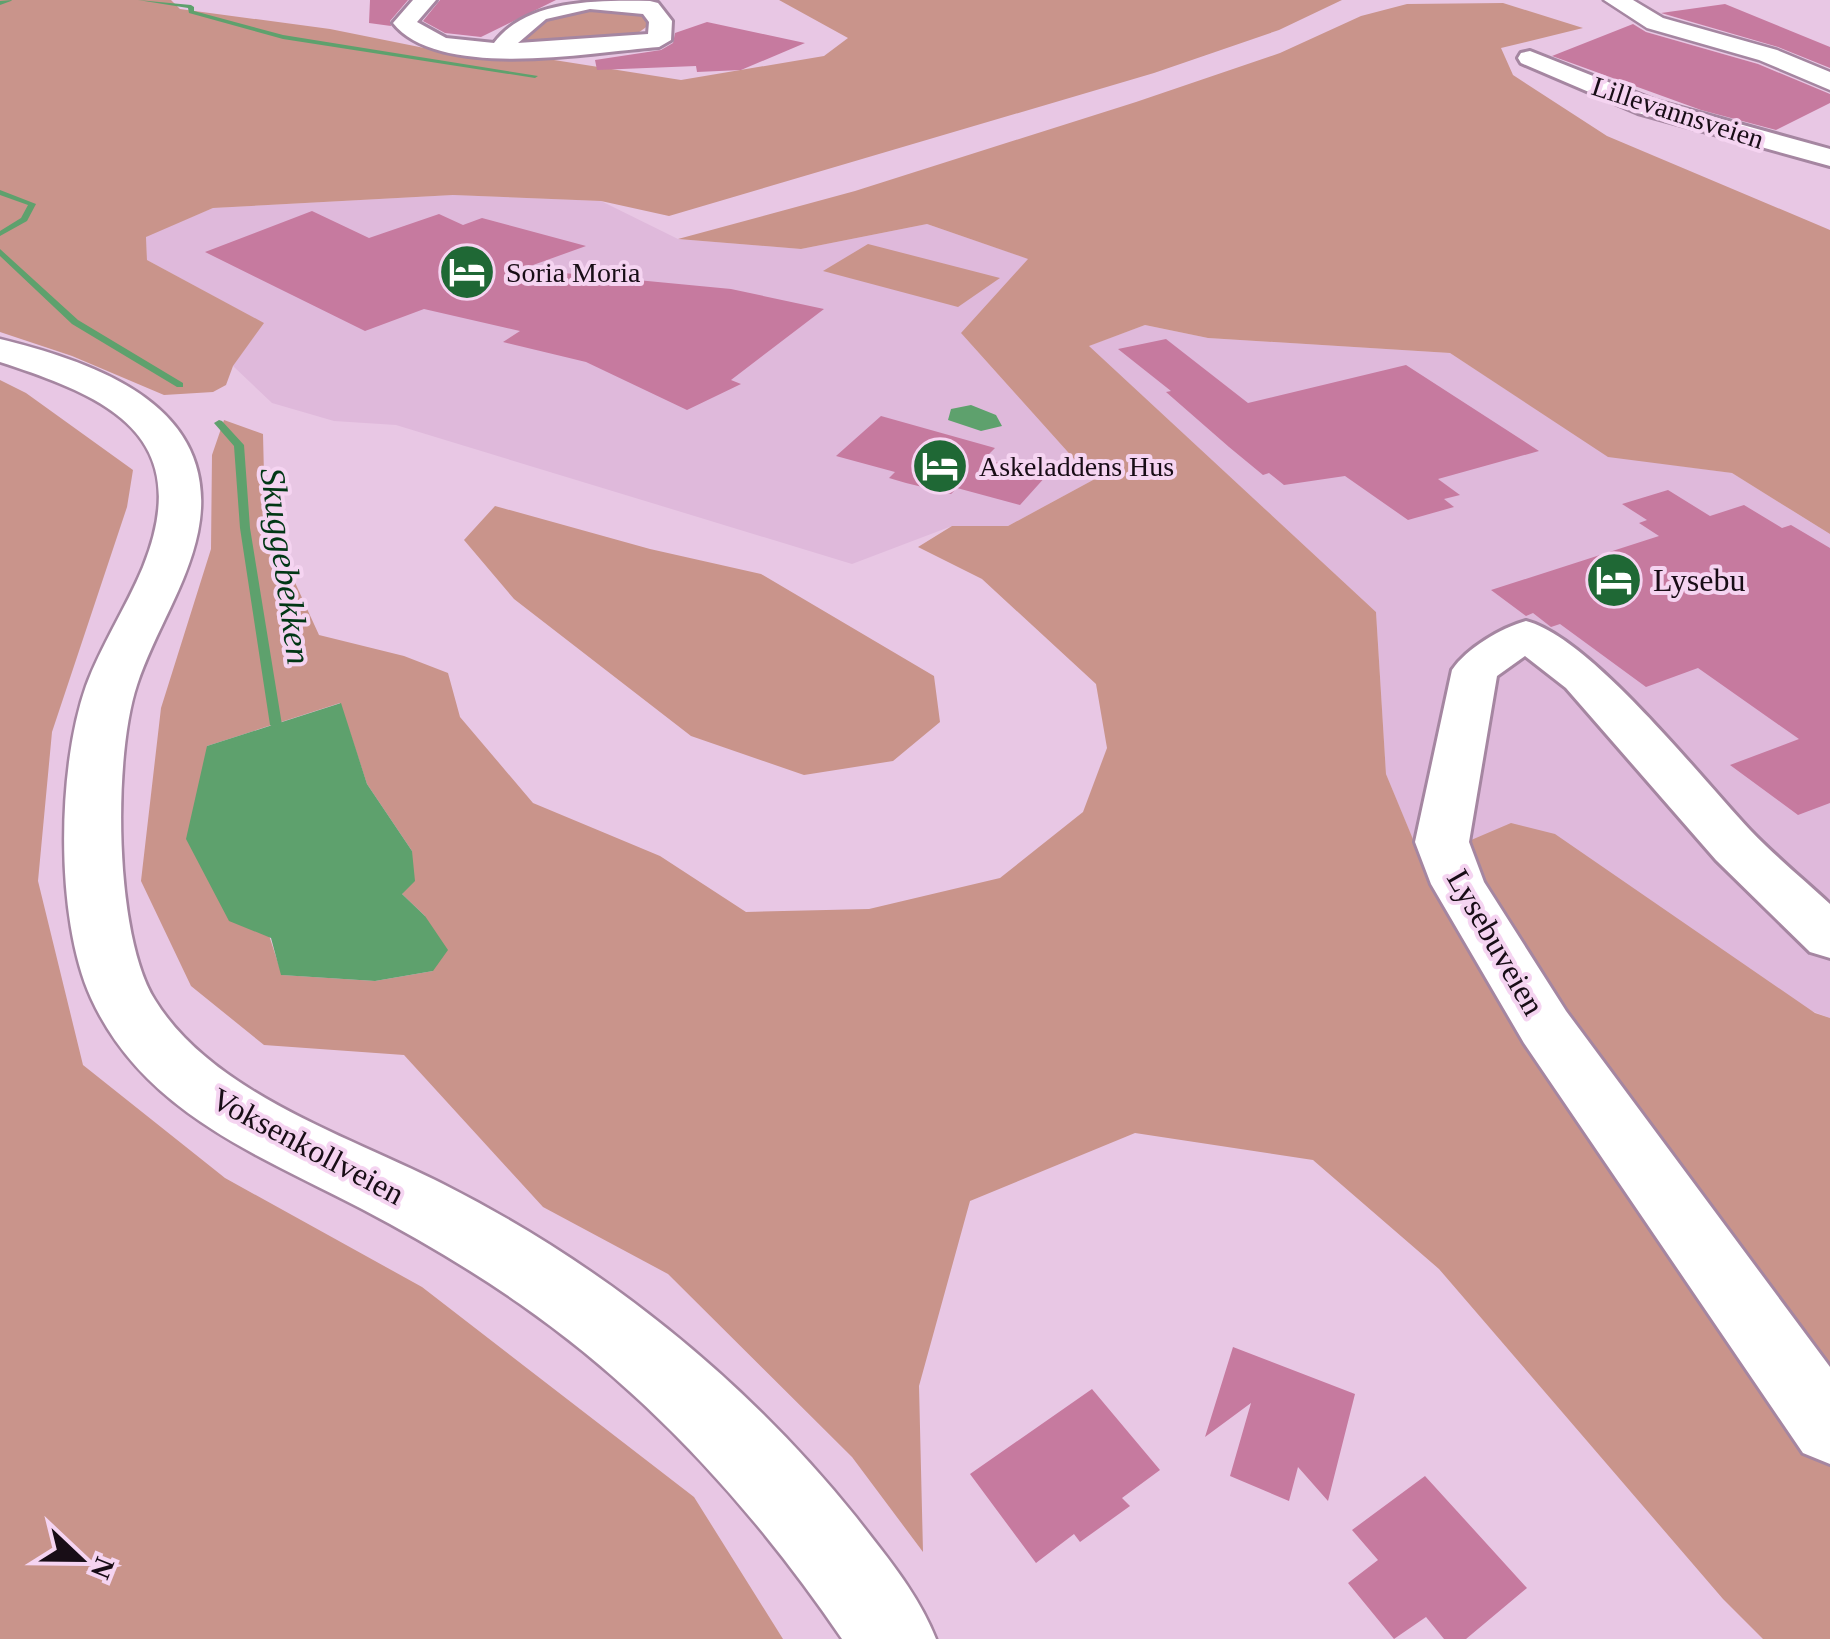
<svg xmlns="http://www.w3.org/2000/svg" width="1830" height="1639" font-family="Georgia,serif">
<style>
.built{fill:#dfb9db}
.green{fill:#c9948b;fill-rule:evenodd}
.water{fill:#5ea16d}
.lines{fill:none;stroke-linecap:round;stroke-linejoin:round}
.stream{fill:#5ea16d;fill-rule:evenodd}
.building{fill:#c67a9f}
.minor-casing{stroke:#a586a1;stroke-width:6}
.tertiary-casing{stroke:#a586a1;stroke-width:5}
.minor{fill:#fff;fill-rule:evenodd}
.tertiary{fill:#fff;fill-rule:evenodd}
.labels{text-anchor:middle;stroke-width:8;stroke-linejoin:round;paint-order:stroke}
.far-street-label{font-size:28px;fill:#180d16;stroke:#f5d4f1}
.far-poi-label{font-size:28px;fill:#180d16;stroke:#f5d4f1;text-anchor:start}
.poi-label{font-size:32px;fill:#180d16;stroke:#f5d4f1;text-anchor:start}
.street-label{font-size:32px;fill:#180d16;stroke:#f5d4f1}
.water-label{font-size:35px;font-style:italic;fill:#013715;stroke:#f5d4f1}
</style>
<rect width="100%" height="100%" fill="#e8c7e4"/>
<!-- built -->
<path class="built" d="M453 195 601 201 678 239 801 249 927 224 1029 259 962 334 1093 480 1008 526H952L852 564 396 425 334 421 272 403 233 366 263 323 147 260 146 236 213 208Z
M1145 325 1208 338 1450 353 1608 456 1732 473 1830 534V1018L1422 862 1386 774 1376 612 1088 346Z"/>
<!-- green -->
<path class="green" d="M0 0H171L180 9 330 29 474 58 554 60 681 80 824 56 848 38 779 0H1342L1279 30 1154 73 669 216 601 201 453 195 213 208 146 237 147 260 264 323 233 366 226 385 213 392 164 395 72 356 0 332Z
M1503 3 1583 28 1501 48 1513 75 1607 136 1830 230V534L1732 473 1608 457 1450 353 1208 338 1145 325 1089 346 1376 612 1386 774 1422 861 1511 823 1555 834 1815 1013 1830 1018V1639H1763L1723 1599 1439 1269 1313 1160 1135 1133 970 1201 919 1386 923 1552 852 1457 668 1274 543 1207 404 1055 264 1045 191 986 141 881 161 708 211 549 212 455 224 420 263 434 265 517 319 635 404 656 448 673 460 717 533 803 660 856 746 912 869 909 1000 878 1083 812 1107 748 1096 684 982 579 918 547 952 526H1008L1093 480 961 333 1028 259 927 224 801 249 678 239 855 191 1136 102 1280 53 1361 16 1407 4ZM340 703 367 784 412 851 402 894 425 916 433 971 375 981 282 975 207 746Z
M588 5 645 13 649 25 638 33 517 46C523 16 563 12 588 5Z
M868 244 1000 278 958 307 823 271Z
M0 380 26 393 133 470 127 507 52 732 38 881 83 1065 225 1178 422 1287 694 1497 783 1639H0Z
M495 506 650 549 761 574 934 676 940 722 893 761 804 775 691 736 514 599 464 540Z"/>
<!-- water -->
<path class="water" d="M971 405 996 415 1002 426 981 431 948 420 951 409Z
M341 703 367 784 412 851 415 881 402 894 425 916 448 950 433 971 375 981 281 975 271 938 229 921 186 839 207 746Z"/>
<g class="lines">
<!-- stream -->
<path class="stream" d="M12 0 11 1 0 5V1Z
M138 0 191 5 194 7V11L283 35 538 76 535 78 283 39 189 13 188 8Z
M0 190 36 204 27 221 0 236V231L21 218 28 205 0 195Z
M0 249 78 320 183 383V387H177L72 324 0 256Z
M219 420 222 421 244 445 250 528 282 725 276 729 270 725 240 528 234 446 214 423Z"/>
</g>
<!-- building -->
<path class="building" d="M370 0H408L390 21 391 26 369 23Z
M440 0H556L481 37 445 33 423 21Z
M1725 4 1830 47V68L1778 47 1661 13Z
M707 22 805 43 741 70 697 72 696 66 597 70 595 60 661 50 673 43 675 33Z
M1633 24 1646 32 1758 64 1830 94V103L1776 130 1701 110 1552 56Z
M312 211 369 238 439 214 463 225 482 218 586 246 522 269 731 289 824 309 731 380 741 384 687 410 586 362 503 342 520 331 424 309 365 331 205 252Z
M1166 339 1248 403 1406 365 1539 451 1438 479 1460 495 1444 499 1454 507 1408 520 1345 476 1284 485 1269 473 1263 475 1229 447 1166 392 1171 391 1118 349Z
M881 416 995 448 984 459 1047 475 1020 505 957 488 951 494 906 483 889 478 895 472 836 456Z
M1668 490 1710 516 1744 505 1782 528 1791 525 1830 548V803L1798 815 1730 765 1799 739 1698 668 1646 687 1560 624 1551 627 1533 613 1526 616 1491 590 1659 536 1639 523 1647 520 1622 504Z
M1233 1347 1355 1394 1328 1501 1298 1467 1289 1501 1230 1476 1251 1403 1205 1437Z
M1092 1389 1160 1470 1122 1498 1130 1506 1080 1542 1074 1534 1036 1563 970 1474Z
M1425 1476 1527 1588 1466 1639H1444L1426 1617 1394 1639 1348 1583 1378 1560 1352 1530Z"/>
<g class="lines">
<!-- minor casing -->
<g class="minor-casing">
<path id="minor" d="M413 0H436L417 22 446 38 494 43C526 0 595 0 650 1L658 3 672 21 671 40 659 47C592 52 439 81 393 23ZM590 9 643 14 649 22 648 34 518 43 546 19Z
M1530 51 1656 101 1830 149V166L1638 113 1521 63 1518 58 1521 53Z
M1526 621C1590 637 1701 778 1750 830 1775 856 1804 880 1830 904V958L1810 952 1716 860 1566 688 1525 656 1497 676 1469 842 1484 882 1566 1011 1830 1367V1464L1803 1453 1524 1043 1431 884 1415 842 1452 670C1467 648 1501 628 1526 621Z"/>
</g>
<!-- tertiary casing -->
<g class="tertiary-casing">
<path id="tertiary" d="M1604 0H1633L1663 18 1777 50 1830 72V90L1759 60 1647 28Z
M0 339C97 363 223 406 198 532 187 586 154 633 137 685 113 757 114 935 155 1000 213 1094 351 1137 445 1185 603 1265 745 1379 856 1517 886 1556 918 1593 936 1639H842C755 1511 648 1393 520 1304 470 1269 417 1238 362 1209 258 1155 143 1112 91 998 55 919 57 768 86 686 101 645 126 608 143 567 196 435 108 397 0 362Z"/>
</g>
<!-- minor -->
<use href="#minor" class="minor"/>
<!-- tertiary -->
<use href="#tertiary" class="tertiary"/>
</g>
<!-- icons -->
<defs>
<g id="hotel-disc" transform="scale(2.875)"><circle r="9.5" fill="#1f6835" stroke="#f5d4f1"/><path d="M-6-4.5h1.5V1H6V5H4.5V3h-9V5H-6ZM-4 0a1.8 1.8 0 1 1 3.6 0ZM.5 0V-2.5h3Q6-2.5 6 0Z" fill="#fff"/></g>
</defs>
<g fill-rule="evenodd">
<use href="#hotel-disc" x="467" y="272"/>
<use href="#hotel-disc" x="940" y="466"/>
<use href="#hotel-disc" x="1614" y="580"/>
</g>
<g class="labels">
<!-- far-street labels -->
<g class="far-street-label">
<text transform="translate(1678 112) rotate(18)" y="10">Lillevannsveien</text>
</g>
<!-- far-poi labels -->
<g class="far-poi-label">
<text x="506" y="282">Soria Moria</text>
<text x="979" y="476">Askeladdens Hus</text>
</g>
<!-- poi labels -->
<g class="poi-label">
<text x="1653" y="591">Lysebu</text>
</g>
<!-- street labels -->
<g class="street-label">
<text transform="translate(1496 942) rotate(60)" y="11">Lysebuveien</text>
<text transform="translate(308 1146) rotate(28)" y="11">Voksenkollveien</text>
</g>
<!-- water labels -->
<g class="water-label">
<text transform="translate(286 566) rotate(82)" y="12">Skuggebekken</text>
</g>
</g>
<!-- north arrow -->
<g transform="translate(80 1559) rotate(112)" stroke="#f5d4f1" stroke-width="8" paint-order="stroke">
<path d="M0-8L18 38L0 25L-18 38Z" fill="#180d16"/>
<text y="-15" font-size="28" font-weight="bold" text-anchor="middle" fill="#180d16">N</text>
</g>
</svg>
